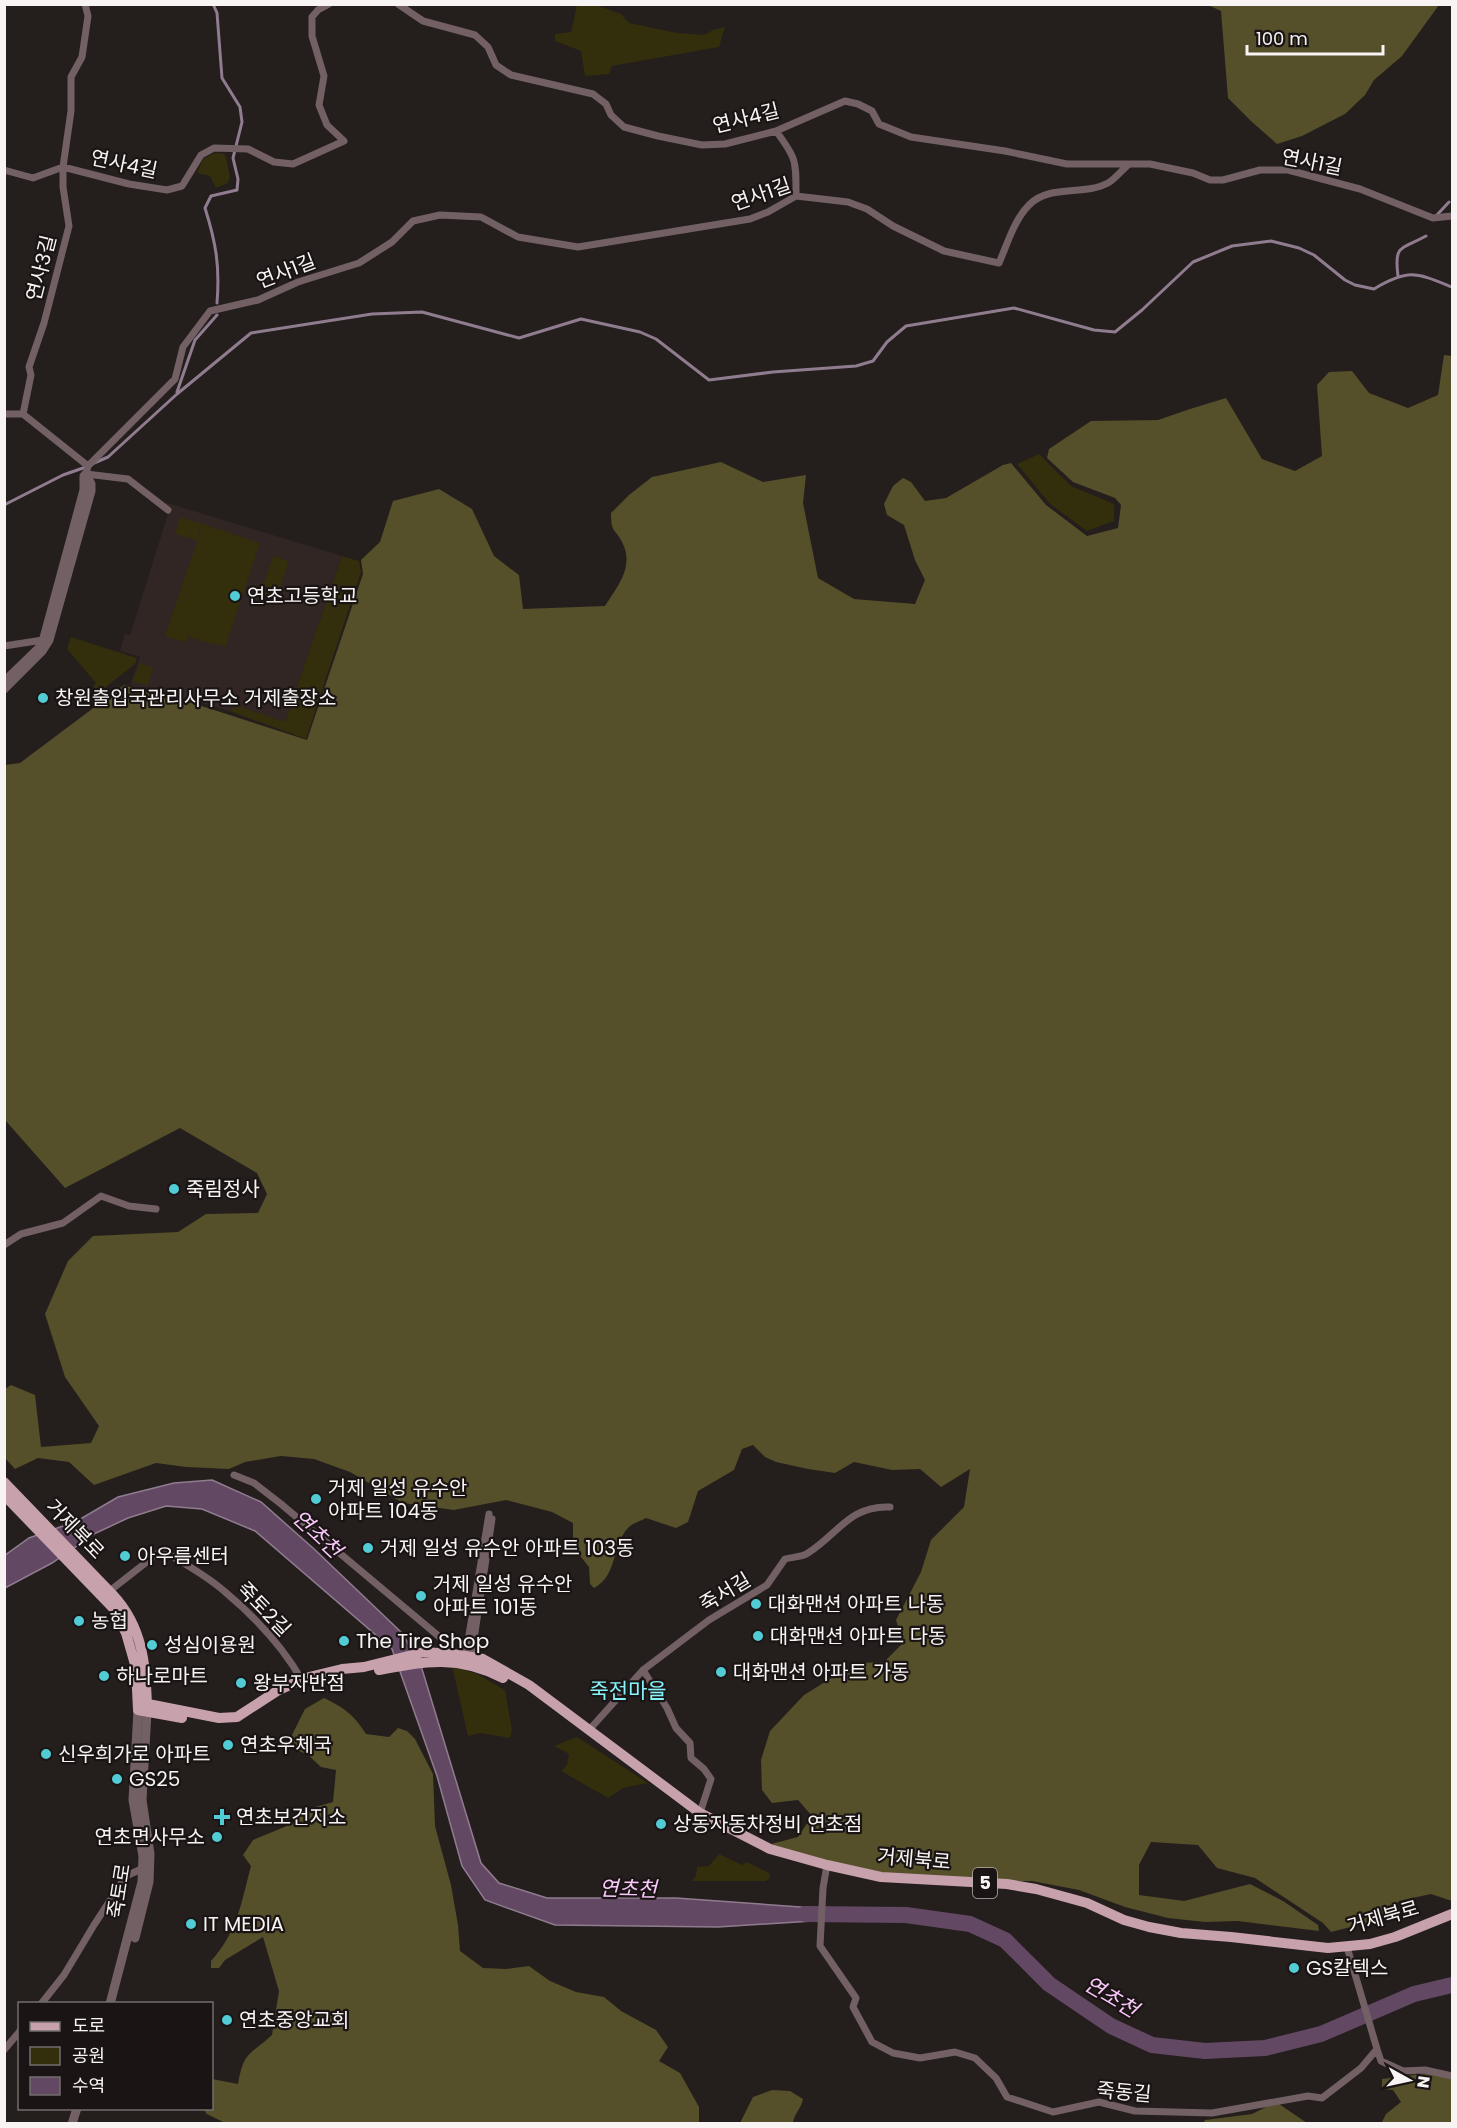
<svg xmlns="http://www.w3.org/2000/svg" width="1457" height="2128" font-family="Poppins,'Noto Sans KR',sans-serif">
<style>
.built{fill:#312623}
.green{fill:#332e0b}
.forest{fill:#554f2a}
.water{fill:#634864;stroke:#907c8f;stroke-width:1.5}
.lines{fill:none;stroke-linecap:round;stroke-linejoin:round}
.stream{stroke:#907c8f;stroke-width:3}
.river{stroke:#634864;stroke-width:16}
.minor{stroke:#726065;stroke-width:7}
.tertiary{stroke:#726065;stroke-width:9}
.primary{stroke:#c7a1ac;stroke-width:10}
.poi-dot{fill:#51ccd5;stroke:#1a1514;stroke-width:2}
.labels{text-anchor:middle;stroke-width:4.5;stroke-linejoin:round;paint-order:stroke}
.shield{fill:#1a1514;stroke:#b5b1b0;stroke-width:1.5}
.shield-label{font-size:18px;font-weight:bold;fill:#f8f4f3}
.street-label{font-size:20px;fill:#f8f4f3;stroke:#1a1514}
.poi-label{font-size:20px;fill:#f8f4f3;stroke:#1a1514;text-anchor:start}
.water-label{font-size:21px;font-style:italic;fill:#f9c8fb;stroke:#1a1514}
.neighbourhood-label{font-size:21px;fill:#86f2fa;stroke:#1a1514}
</style>
<rect width="100%" height="100%" fill="#241e1d"/>
<!-- built -->
<path class="built" d="M164 502 342 556 285 723 238 706 229 711 158 690H145L130 685 140 657 120 651 125 634 130 635 168 514 172 511Z"/>
<!-- green -->
<path class="green" d="M577 5H595L621 14 629 23 677 33 704 35 713 30 725 27 719 47 612 66 609 74 585 76 581 51 555 41V34L571 32Z
M215 153 225 154 230 176 228 183 216 188 210 176 197 173 203 159Z
M1039 454 1071 486 1114 504V521L1087 531 1050 504 1017 464Z
M180 517 202 524 197 540 175 534Z
M203 524 260 543 225 648 224 646 215 643 214 645 187 636V640L184 642 165 636Z
M275 556 289 562 276 598 263 594 261 591 273 557Z
M342 556 359 561 361 572 306 739 229 711 238 706 285 722Z
M71 637 137 658 135 664 98 693 93 686 96 683 67 649Z
M140 663 153 668 147 686 133 681Z
M452 1666 477 1674 505 1690 512 1730 510 1738 480 1733 468 1736Z
M577 1737 648 1783 623 1788 608 1798 561 1771 567 1765 569 1754 554 1746Z
M719 1854 742 1865 747 1862 769 1873 770 1878 766 1881H692L696 1876 697 1867 709 1866Z"/>
<!-- forest -->
<path class="forest" d="M1208 5H1439L1402 56 1374 80 1365 95 1345 114 1302 136 1277 144 1252 122 1228 98 1221 11Z
M1444 355 1452 356V1901L1431 1894 1399 1901 1382 1919 1331 1932 1323 1923 1255 1878 1217 1868 1198 1845 1151 1842 1139 1865V1895L1184 1901 1250 1884 1283 1901 1318 1925 1319 1931 1238 1921 1205 1922 1168 1918 1125 1907 1079 1890 1032 1881H928L794 1858 771 1844 798 1837 812 1816 798 1800 772 1803 762 1790 761 1760 770 1731 804 1695 833 1677 859 1663 884 1662 903 1643 896 1620 921 1572 931 1540 964 1507 970 1469 941 1487 920 1469 892 1470 854 1462 835 1473 808 1469 776 1462 765 1457 753 1445 742 1449 734 1470 698 1491 688 1522 676 1528 646 1518C641 1521 633 1523 629 1527 612 1543 618 1576 594 1588L590 1584 589 1567 573 1547V1523L552 1512 506 1500 454 1510 403 1503 350 1472 314 1459 281 1456 245 1462 229 1469 186 1467 156 1463 94 1485 69 1462 38 1458 15 1469 5 1458V1389L11 1385 35 1395 41 1447 91 1443 99 1426 65 1377 45 1314 68 1261 93 1236 178 1232 206 1214 258 1213 267 1194 257 1173 180 1128 65 1188 5 1120V765L20 763 124 685 145 692H158L307 740 363 574 361 560 380 542 393 501 439 489 472 509 494 556 519 575 523 609 605 606C617 587 634 568 623 544 616 528 611 535 611 513L629 495 652 477 721 462 763 482 806 475 803 503 818 578 854 599 915 604 925 580 915 560 904 525 887 515 884 504 893 486 903 478 911 482 925 501 946 498 1003 465 1011 463 1046 505 1087 536 1118 528 1121 505 1115 498 1073 482 1047 458 1049 449 1091 421 1158 420 1190 409 1226 398 1262 459 1295 471 1322 456 1317 385 1329 372 1352 371 1369 393 1408 408 1438 395Z
M324 1698C345 1708 354 1715 366 1734L389 1737 398 1728 407 1731 415 1739 433 1774 435 1826 451 1885 458 1925 460 1951 483 1968 506 1969 529 1966 550 1981 576 1992 604 1997 621 2011 656 2030 668 2047 659 2061 680 2073 699 2107V2123L227 2124 207 2114 203 2109 212 2108V2079L238 2084C244 2051 249 2056 272 2035L279 1991 263 1937 225 1960 219 1968H211V1961C238 1931 241 1903 251 1866L243 1855 253 1840 294 1823 298 1812 333 1802 336 1770 321 1767 307 1754 296 1750 288 1743 305 1709Z
M1429 2073 1452 2079V2123L1381 2124 1386 2114 1401 2102 1393 2090 1382 2089V2079Z
M772 2090 790 2091 803 2099C801 2109 794 2114 793 2123H740L753 2097Z
M1279 2104 1307 2123 1203 2124 1205 2120 1252 2114 1270 2105Z"/>
<!-- water -->
<path class="water" d="M212 1480 261 1502 313 1548 403 1634 422 1669 481 1863 499 1883 547 1898H676L828 1909V1920L718 1927 555 1925 485 1900 462 1866 437 1776 392 1649 255 1531 202 1509 166 1506 128 1518 96 1533 52 1563 5 1588 4 1556 29 1538 77 1521 118 1497 174 1483Z"/>
<g class="lines">
<!-- stream -->
<path class="stream" d="M213 4 217 13 222 78 240 107 242 122 233 158 238 179 237 190 211 196 205 208C216 243 220 266 217 303
M1436 216 1449 202
M1398 276C1394 245 1400 250 1426 236
M177 392 195 340 217 315
M94 463 108 457 177 394 251 333 372 314 422 312 519 338 581 319 640 332 656 339 709 380 773 372 856 366 873 361 887 342 906 326 1014 308 1094 330 1115 332 1142 310 1193 262 1232 246 1271 241 1299 248 1314 255 1345 280 1355 285 1374 289C1409 268 1417 273 1452 287
M4 505 63 475 86 467"/>
<!-- river -->
<path class="river" d="M805 1914 906 1915 970 1924 1005 1940 1049 1984 1111 2026 1152 2045 1205 2051 1265 2048 1321 2034 1414 1994 1452 1985"/>
<!-- minor -->
<path class="minor" d="M398 4 423 21 475 35 488 47 496 65 511 75 593 94 606 104 611 115 624 127 658 136 702 145 725 144 776 131 845 101 858 104 872 111 879 124 911 137 1005 151 1067 164H1129
M776 131C797 159 796 161 796 196
M4 170 33 178 63 167 129 184 167 190 182 186 201 155 214 148 248 149 274 162 293 164 344 141 327 125 319 105 324 76 312 36V17L318 10 329 4
M4 414H23L31 375 29 367 44 323 69 226 63 187V167L71 111V77L82 57 88 16 85 4
M23 414 88 466
M168 510 128 479 86 474 88 466 175 379 183 347 210 311 258 300 298 282 359 263 392 242 413 221 440 215 481 217 518 237 578 247 750 219 768 212 796 196 848 202 867 209 893 226 944 251 999 263C1007 245 1014 220 1029 205 1049 184 1084 196 1108 183 1115 179 1122 170 1129 164H1150L1193 173 1210 180H1223L1260 170H1288L1360 189 1433 218 1452 216
M4 646 43 640
M4 1245 21 1234 63 1223 101 1196 129 1206 156 1209
M234 1475 254 1483 281 1504 448 1644 453 1654
M107 1593 162 1550C183 1563 206 1575 224 1591 254 1616 284 1648 303 1682
M465 1659 489 1514
M471 1659 492 1519
M643 1670 667 1708 676 1728 690 1743 691 1758 704 1769 711 1779 700 1813
M589 1730 643 1670 709 1620 767 1585 785 1559C792 1557 803 1557 808 1553 838 1534 850 1505 890 1507
M827 1865 823 1888 820 1946 856 1998 853 2007 872 2042 893 2053 920 2058 955 2052 975 2058 996 2078 1007 2097 1053 2112 1099 2102 1135 2111 1212 2113 1308 2096 1322 2098 1361 2068 1377 2049 1381 2061 1403 2071 1425 2070 1452 2076
M1347 1947 1377 2049
M41 2004 64 1975 94 1925 126 1876 146 1867
M4 2050 20 2031"/>
<!-- tertiary -->
<path class="tertiary" d="M4 682 39 648 44 638 84 490V476L86 474 91 484V491L49 640 42 651 4 689
M135 1938 149 1882 150 1854 142 1800 147 1712
M110 2004 142 1882 143 1856 133 1800 138 1710
M72 2124 77 2108"/>
<!-- primary -->
<path class="primary" d="M4 1482 113 1595C143 1627 146 1666 147 1708
M4 1495 113 1608 126 1633 136 1668 138 1710 182 1718
M379 1670C426 1661 458 1655 503 1678
M138 1702 219 1718 237 1717 277 1691 305 1678 342 1669 364 1667 424 1652 453 1654 483 1659 529 1685 700 1813 770 1849 827 1865 881 1877 1007 1884 1036 1889 1087 1903 1124 1920 1149 1927 1181 1933 1231 1937 1328 1948 1370 1944 1395 1937 1452 1914"/>
</g>
<!-- markers -->
<g class="poi-dot">
<circle cx="235" cy="596" r="6"/>
<circle cx="43" cy="698" r="6"/>
<circle cx="174" cy="1189" r="6"/>
<circle cx="316" cy="1499" r="6"/>
<circle cx="368" cy="1548" r="6"/>
<circle cx="125" cy="1556" r="6"/>
<circle cx="421" cy="1596" r="6"/>
<circle cx="756" cy="1604" r="6"/>
<circle cx="79" cy="1621" r="6"/>
<circle cx="758" cy="1636" r="6"/>
<circle cx="344" cy="1641" r="6"/>
<circle cx="152" cy="1645" r="6"/>
<circle cx="721" cy="1672" r="6"/>
<circle cx="104" cy="1676" r="6"/>
<circle cx="241" cy="1683" r="6"/>
<circle cx="228" cy="1745" r="6"/>
<circle cx="46" cy="1754" r="6"/>
<circle cx="117" cy="1779" r="6"/>
<path d="M219 1808h6v6h6v6h-6v6h-6v-6h-6v-6h6z"/>
<circle cx="661" cy="1824" r="6"/>
<circle cx="217" cy="1837" r="6"/>
<circle cx="191" cy="1924" r="6"/>
<circle cx="1294" cy="1968" r="6"/>
<circle cx="227" cy="2020" r="6"/>
</g>
<g class="labels">
<!-- shield labels -->
<rect class="shield" x="973" y="1868" width="24" height="30" rx="4.5"/>
<g class="shield-label">
<text x="985" y="1889">5</text>
</g>
<!-- street labels -->
<g class="street-label">
<text transform="translate(746 118) rotate(-14)" y="7">연사4길</text>
<text transform="translate(1312 162) rotate(11)" y="7">연사1길</text>
<text transform="translate(124 164) rotate(12)" y="7">연사4길</text>
<text transform="translate(761 194) rotate(-19)" y="7">연사1길</text>
<text transform="translate(41 268) rotate(-76)" y="7">연사3길</text>
<text transform="translate(286 271) rotate(-21)" y="7">연사1길</text>
<text transform="translate(75 1529) rotate(46)" y="7">거제북로</text>
<text transform="translate(725 1592) rotate(-31)" y="7">죽서길</text>
<text transform="translate(264 1609) rotate(46)" y="7">죽토2길</text>
<text transform="translate(914 1859) rotate(5)" y="7">거제북로</text>
<text transform="translate(119 1891) rotate(-81)" y="7">죽토로</text>
<text transform="translate(1383 1917) rotate(-16)" y="7">거제북로</text>
<text transform="translate(1124 2092) rotate(5)" y="7">죽동길</text>
</g>
<!-- poi labels -->
<g class="poi-label">
<text x="247" y="603">연초고등학교</text>
<text x="55" y="705">창원출입국관리사무소 거제출장소</text>
<text x="186" y="1196">죽림정사</text>
<text x="328" y="1495">거제 일성 유수안<tspan x="328" dy="23">아파트 104동</tspan></text>
<text x="380" y="1555">거제 일성 유수안 아파트 103동</text>
<text x="137" y="1563">아우름센터</text>
<text x="433" y="1591">거제 일성 유수안<tspan x="433" dy="23">아파트 101동</tspan></text>
<text x="768" y="1611">대화맨션 아파트 나동</text>
<text x="91" y="1628">농협</text>
<text x="770" y="1643">대화맨션 아파트 다동</text>
<text x="356" y="1648">The Tire Shop</text>
<text x="164" y="1652">성심이용원</text>
<text x="733" y="1679">대화맨션 아파트 가동</text>
<text x="116" y="1683">하나로마트</text>
<text x="253" y="1690">왕부자반점</text>
<text x="240" y="1752">연초우체국</text>
<text x="58" y="1761">신우희가로 아파트</text>
<text x="129" y="1786">GS25</text>
<text x="236" y="1824">연초보건지소</text>
<text x="673" y="1831">상동자동차정비 연초점</text>
<text x="205" y="1844" text-anchor="end">연초면사무소</text>
<text x="203" y="1931">IT MEDIA</text>
<text x="1306" y="1975">GS칼텍스</text>
<text x="239" y="2027">연초중앙교회</text>
</g>
<!-- water labels -->
<g class="water-label">
<text transform="translate(317 1534) rotate(43)" y="7">연초천</text>
<text transform="translate(628 1889) rotate(1)" y="7">연초천</text>
<text transform="translate(1111 1997) rotate(31)" y="7">연초천</text>
</g>
<!-- neighbourhood labels -->
<g class="neighbourhood-label">
<text x="628" y="1698">죽전마을</text>
</g>
</g>
<!-- border -->
<rect width="1457" height="2128" fill="none" stroke="#f8f4f3" stroke-width="12"/>
<!-- legend -->
<rect x="18" y="2002" width="195" height="108" fill="#1a1514" stroke="#736e6d" stroke-width="1.5"/>
<rect x="30" y="2022" width="30" height="9" fill="#c7a1ac" stroke="#736e6d" stroke-width="1.5"/>
<text x="72" y="2032" font-size="18" fill="#f8f4f3">도로</text>
<rect x="30" y="2047" width="30" height="18" fill="#332e0b" stroke="#736e6d" stroke-width="1.5"/>
<text x="72" y="2062" font-size="18" fill="#f8f4f3">공원</text>
<rect x="30" y="2077" width="30" height="18" fill="#634864" stroke="#736e6d" stroke-width="1.5"/>
<text x="72" y="2092" font-size="18" fill="#f8f4f3">수역</text>
<!-- north arrow -->
<g transform="translate(1409 2080) rotate(98)" stroke="#1a1514" stroke-width="4.5" paint-order="stroke">
<path d="M0-4.5L10 22L0 15L-10 22Z" fill="#f8f4f3"/>
<text y="-9" font-size="16" font-weight="bold" text-anchor="middle" fill="#f8f4f3">N</text>
</g>
<!-- scale -->
<path d="M1247 45v9h136v-9" fill="none" stroke="#f8f4f3" stroke-width="3"/>
<text x="1256" y="45" font-size="18" fill="#f8f4f3" stroke="#1a1514" stroke-width="4.5" paint-order="stroke">100 m</text>
</svg>
